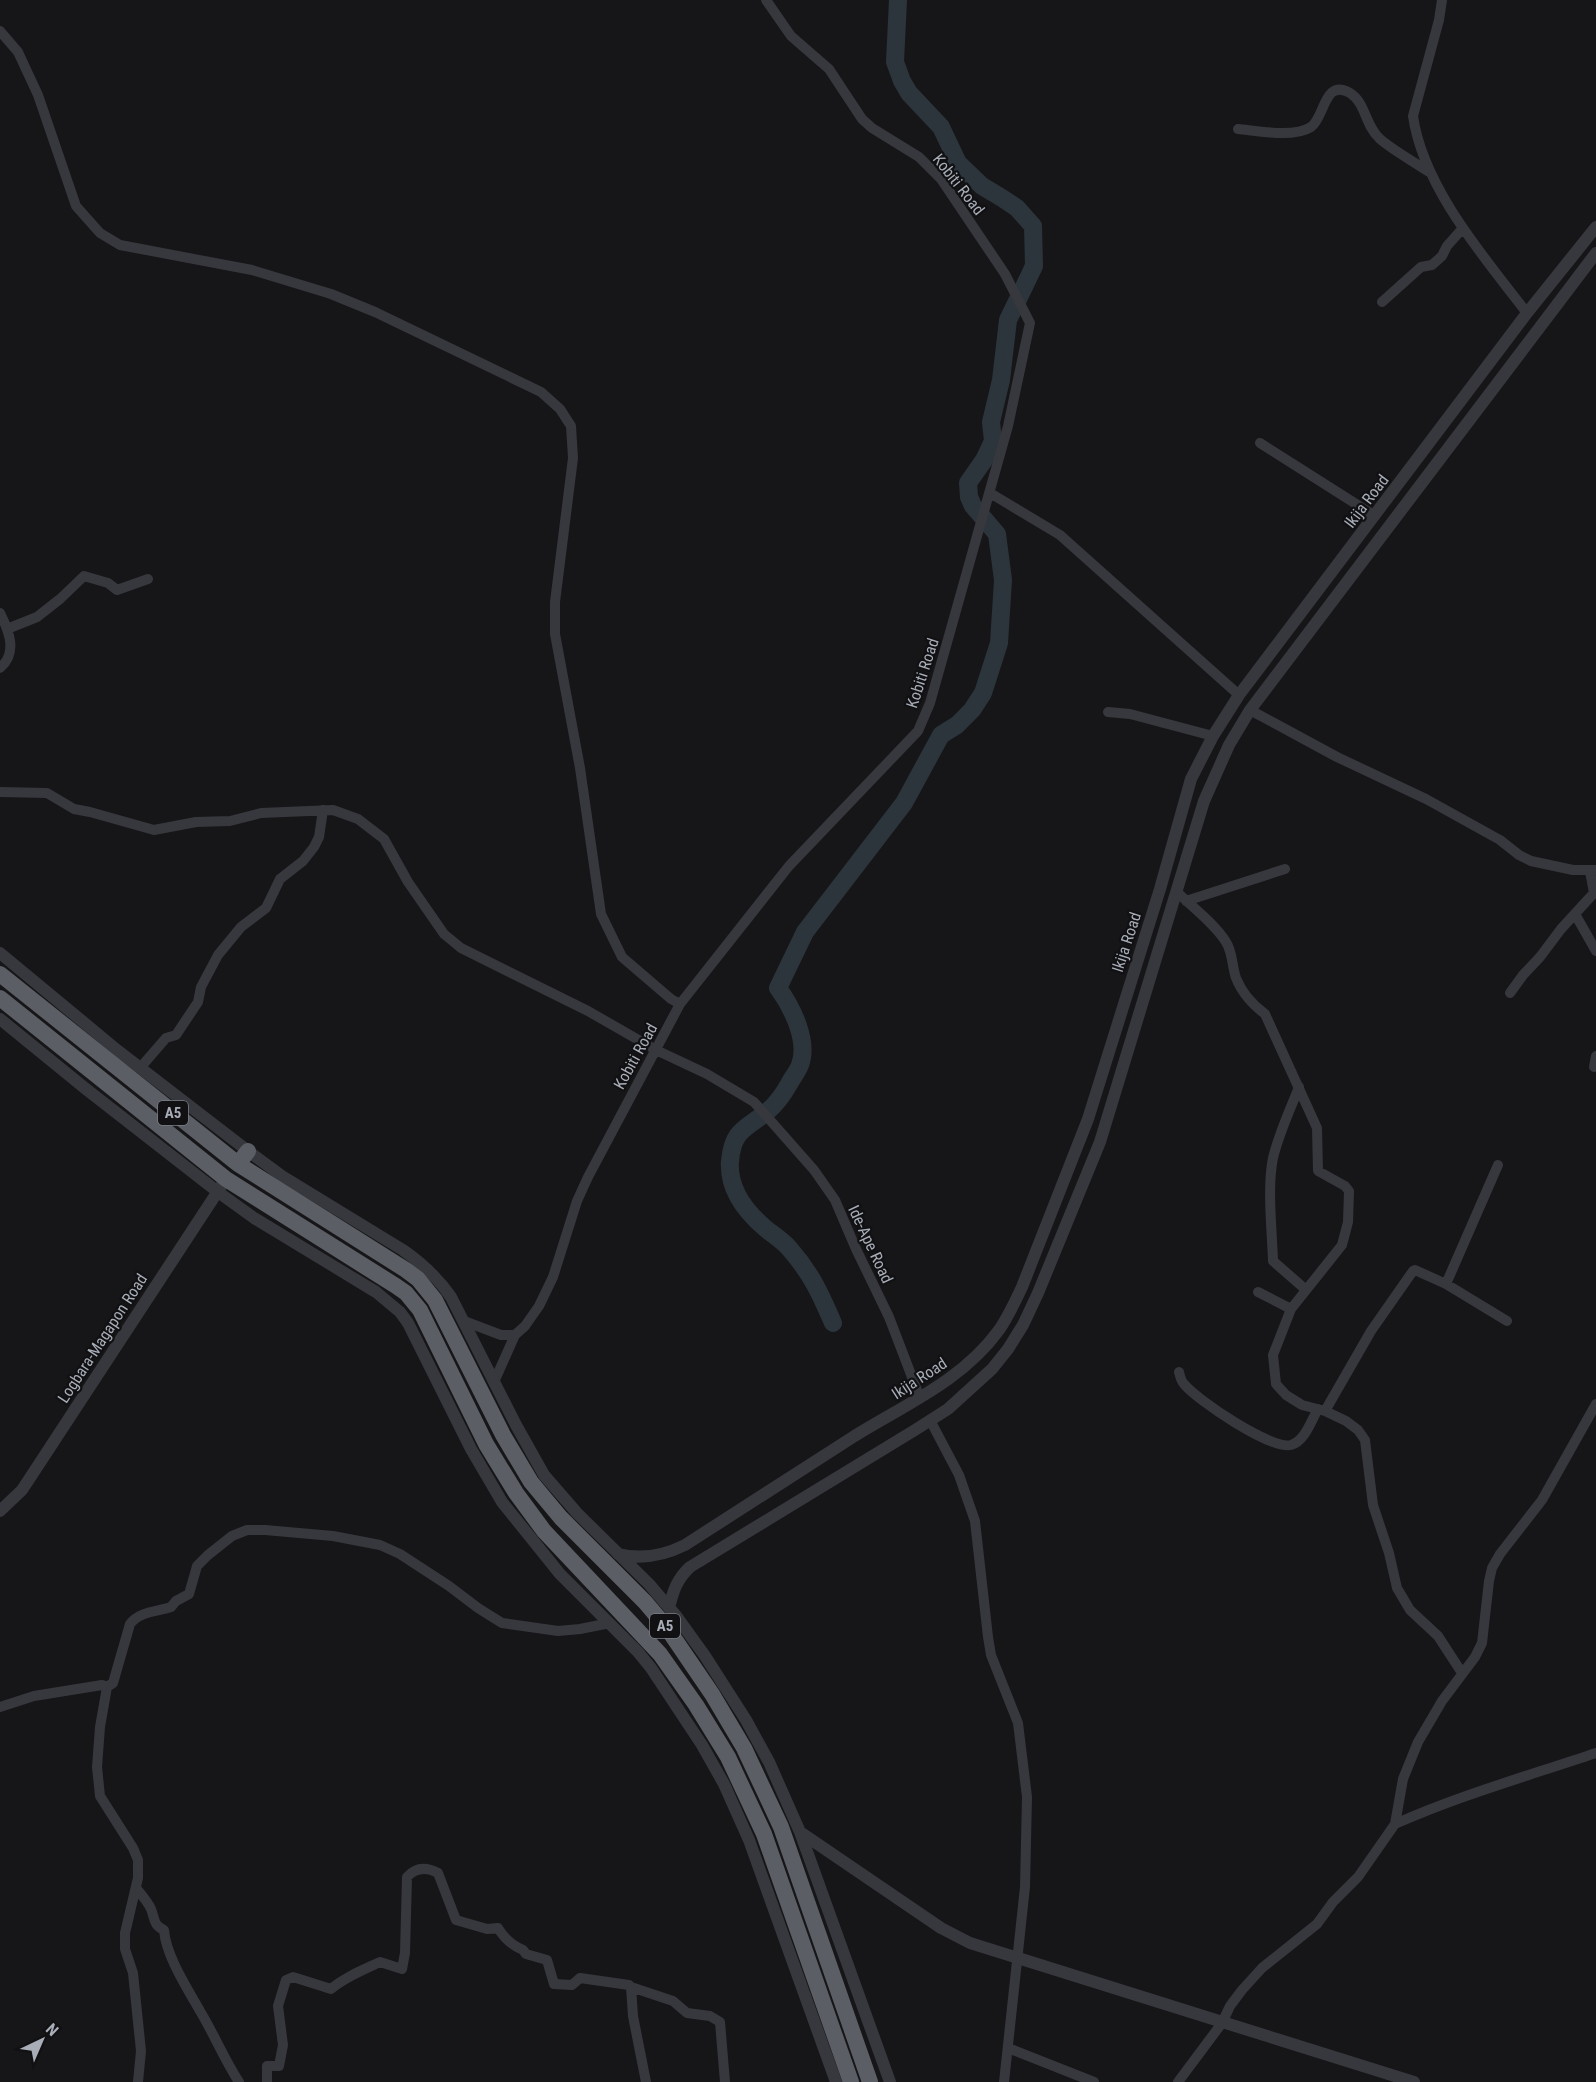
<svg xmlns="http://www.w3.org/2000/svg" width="1596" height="2082" font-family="'Roboto Condensed',sans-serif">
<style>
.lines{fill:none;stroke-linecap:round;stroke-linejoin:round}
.river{stroke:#2c353c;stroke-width:18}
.minor{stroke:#37383d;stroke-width:10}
.tertiary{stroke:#37383d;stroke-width:12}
.trunk{stroke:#5b5e65;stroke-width:16}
.labels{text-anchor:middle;stroke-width:4.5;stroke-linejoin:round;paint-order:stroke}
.shield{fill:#111113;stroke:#7b7e86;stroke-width:1.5}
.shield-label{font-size:15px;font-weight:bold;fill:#a8adb8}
.street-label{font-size:16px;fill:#a8adb8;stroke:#111113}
</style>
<rect width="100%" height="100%" fill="#161618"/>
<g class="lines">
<!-- river -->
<path class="river" d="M833 1323C820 1293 811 1273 789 1248 782 1240 772 1234 765 1228 745 1211 728 1188 730 1161 733 1128 747 1129 769 1110 777 1103 784 1093 789 1084 792 1078 798 1071 800 1065 809 1041 792 1007 778 988L805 932 904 803 941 735 957 725 972 710 983 693 999 643 1003 580 997 534 973 506 969 497 968 483 984 460 993 441 991 422 1001 380 1008 320 1034 266 1033 226 1017 208 1002 198 982 186 958 163 941 127 909 93 902 81 895 62 898 0"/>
<!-- minor -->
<path class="minor" d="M1442 0 1439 20 1413 116C1423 187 1484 257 1527 313
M0 31 18 52 38 95 76 206 100 233 120 245 252 270 331 294 375 312 541 392 560 409 571 426 573 458 555 602V634L580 768 601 914 622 957 671 999 680 1004
M1238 129C1258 131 1294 138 1311 127 1325 117 1324 78 1350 93 1366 103 1365 126 1380 139 1394 151 1413 161 1429 172
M1382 302 1421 267 1432 265 1442 256 1447 246 1463 228
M1260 443 1375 516
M990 493 1060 535 1239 695
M0 613C9 631 18 653 0 668
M7 629 37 617 60 599 84 576 108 583 117 590 148 579
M1250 710 1337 757 1426 799 1500 840 1519 855 1531 861 1573 870H1596
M1108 712 1130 714 1213 736
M0 792 47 793 74 809 90 812 154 830 196 822 230 821 261 813 333 810 358 819 384 839 408 882 444 934 461 948 588 1011 656 1050 707 1074 754 1102 814 1170 835 1200 856 1249 889 1317 920 1398
M1177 892C1193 908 1214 923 1226 942 1233 953 1232 967 1236 978 1242 993 1253 1005 1265 1014L1317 1128 1318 1171 1345 1186 1349 1191 1348 1222 1342 1245 1291 1309 1273 1355 1276 1384 1286 1395 1302 1405 1325 1411 1346 1421 1358 1430 1365 1440 1373 1505 1389 1553 1397 1588 1410 1610 1438 1636 1462 1673
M1186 901 1285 869
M1575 914 1596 951
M1510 993 1523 975 1540 957 1561 929 1594 893 1590 871
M1594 1067 1596 1056
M140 1068 166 1038 176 1035 198 1002 201 987 218 955 241 927 266 908 280 879 303 861 314 847 319 837 323 810
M1299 1087C1290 1110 1279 1133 1273 1158 1267 1187 1272 1231 1273 1261L1305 1289
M1446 1284 1498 1165
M1258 1292 1291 1309
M464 1321 501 1335H515
M1179 1372C1180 1376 1181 1381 1184 1384 1197 1400 1271 1450 1291 1445 1305 1441 1311 1421 1318 1409
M494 1382 515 1335 525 1326 539 1306 553 1277 577 1201 588 1177 680 1004 789 866 918 731 930 703 1008 426 1030 323 1005 274 941 179 919 157 872 128 862 119 829 69 791 36 766 0
M1325 1411 1371 1331 1413 1271 1415 1270 1446 1284 1507 1321
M930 1420 959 1475 975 1521 988 1637 991 1655 1018 1723 1027 1797 1025 1887 1004 2082
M0 1707 34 1696 102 1685 107 1687
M1395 1824C1460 1795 1528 1776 1596 1753
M136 1888C141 1894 148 1902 151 1909 155 1919 153 1925 164 1930 166 1956 187 1988 200 2011 214 2034 224 2059 239 2082
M631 1987 633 2016 646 2082
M1008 2048 1094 2082
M138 2082 141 2051 133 1973 125 1949V1933L138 1878V1860L133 1848 100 1796 97 1767 100 1727 107 1687 113 1683 130 1624C140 1611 156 1612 171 1607L176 1601 189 1594 197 1566 208 1555 232 1536 247 1530H265L333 1536 380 1545 400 1554 449 1586 478 1608 502 1623 558 1631 580 1629 610 1623
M267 2082V2066H279L283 2045 278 2006 286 1980 293 1977 331 1989C345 1977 363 1970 380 1962L402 1969 405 1953 407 1877C416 1867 427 1867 438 1873L456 1920 487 1929 498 1928C504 1938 513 1946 523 1950L526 1954 547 1960 554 1984 572 1985 580 1978 629 1985 631 1987 673 2001 687 2013 710 2016 720 2022 725 2082
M1178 2082 1222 2023 1230 2006 1242 1990 1262 1968 1317 1924 1333 1902 1358 1877 1395 1824 1403 1779 1418 1742 1442 1701 1475 1657 1482 1643 1489 1581 1492 1568 1500 1554 1542 1500 1596 1404"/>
<!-- tertiary -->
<path class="tertiary" d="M0 953 117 1050 248 1151 282 1176 403 1250C423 1264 438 1278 451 1297L516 1425 544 1475 577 1513 649 1584 677 1617 705 1656 746 1720 769 1762 800 1832 890 2082
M0 1019 86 1089 218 1192 254 1218 376 1292 400 1312 408 1323 471 1449 502 1502 560 1574 638 1652 651 1668 702 1745 724 1784 749 1840 836 2082
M0 1511 22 1490 222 1185
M618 1554C642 1560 663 1556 685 1545 741 1509 797 1473 853 1437 904 1405 962 1381 999 1330 1008 1317 1015 1302 1022 1287L1088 1119 1160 889 1191 779 1213 736 1239 695 1527 313 1596 227
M669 1608C673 1591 677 1579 690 1567L915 1430 948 1409 992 1369 1008 1349 1023 1325 1038 1293 1100 1142 1204 801 1229 745 1250 710 1596 253
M800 1832 941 1928 970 1943 1414 2082"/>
<!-- trunk -->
<path class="trunk" d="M0 974 238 1164 406 1270 418 1279 435 1300 503 1435 531 1482 561 1518 645 1602 667 1628 712 1694 744 1748 781 1827 870 2082
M0 998 226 1179 396 1286 406 1293 420 1310 486 1444 516 1493 544 1531 660 1654 696 1705 728 1757 764 1834 851 2082
M238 1164 248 1151"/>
</g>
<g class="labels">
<!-- shield labels -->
<g class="shield">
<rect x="158" y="1101" width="30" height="24" rx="4.5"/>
<rect x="650" y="1614" width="30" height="24" rx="4.5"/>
</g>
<g class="shield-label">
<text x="173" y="1118">A5</text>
<text x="665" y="1631">A5</text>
</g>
<!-- street labels -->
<g class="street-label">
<text transform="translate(959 184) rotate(52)" y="6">Kobiti Road</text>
<text transform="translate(1366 501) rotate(-53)" y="6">Ikija Road</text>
<text transform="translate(922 673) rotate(-72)" y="6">Kobiti Road</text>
<text transform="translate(1126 942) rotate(-72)" y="6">Ikija Road</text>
<text transform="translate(635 1056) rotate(-61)" y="6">Kobiti Road</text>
<text transform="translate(871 1244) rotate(65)" y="6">Ide-Ape Road</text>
<text transform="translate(102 1338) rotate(-57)" y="6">Logbara-Magapon Road</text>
<text transform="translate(919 1378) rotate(-33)" y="6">Ikija Road</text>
</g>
</g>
<!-- north arrow -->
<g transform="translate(42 2040) rotate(44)" stroke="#111113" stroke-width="4.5" paint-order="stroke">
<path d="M0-4.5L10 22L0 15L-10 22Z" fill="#a8adb8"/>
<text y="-9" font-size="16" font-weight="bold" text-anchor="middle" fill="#a8adb8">N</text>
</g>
</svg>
